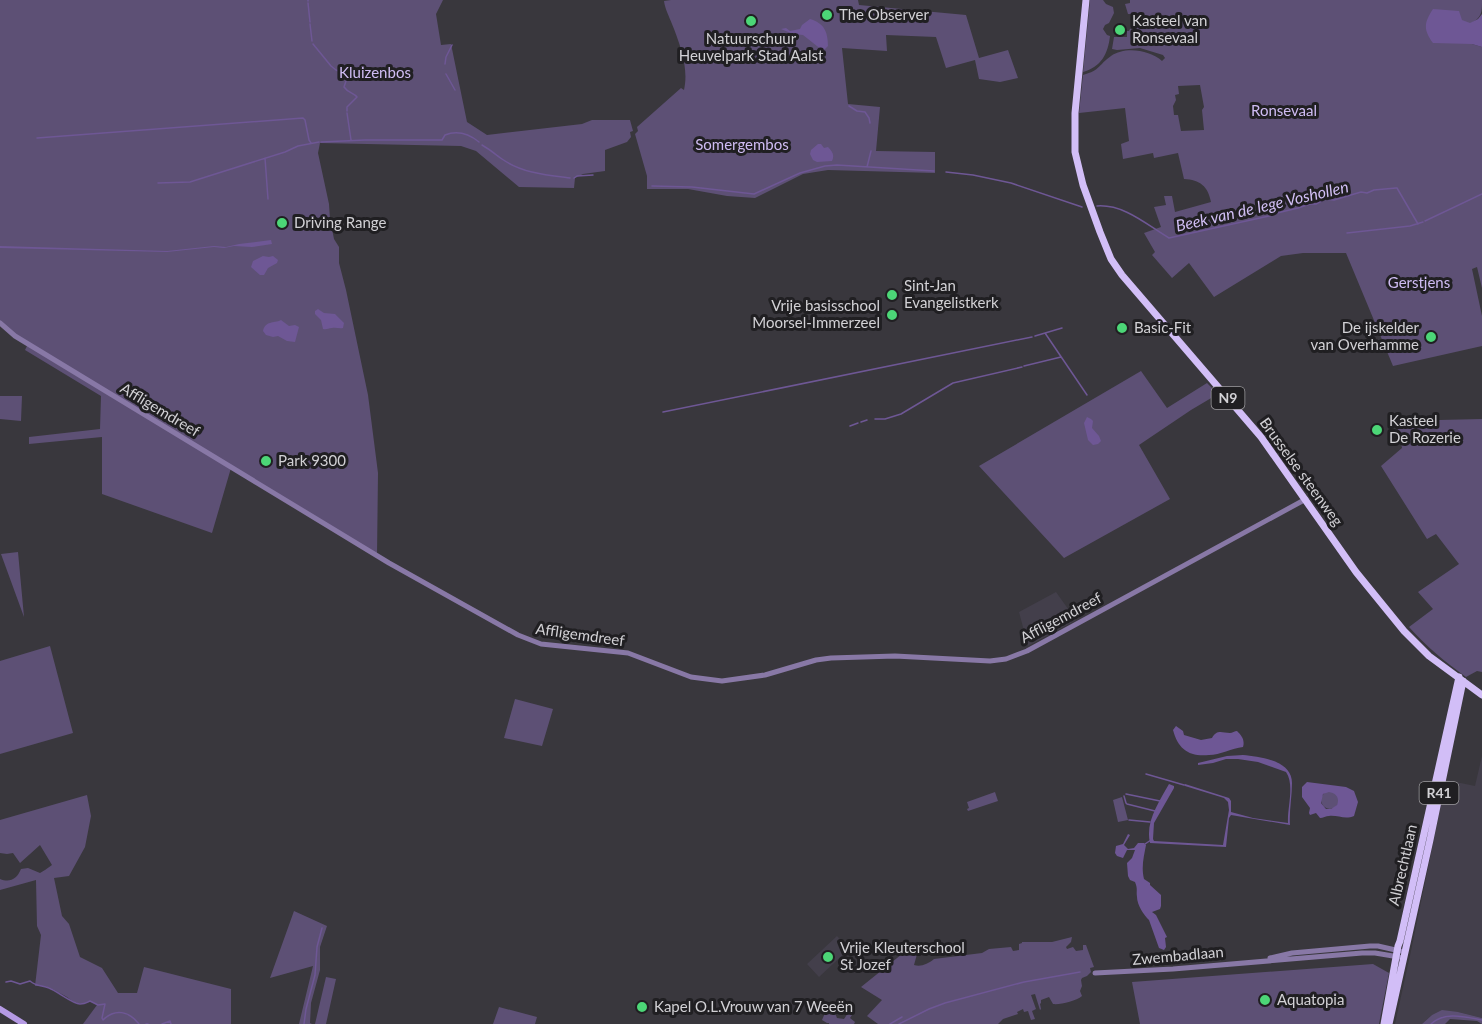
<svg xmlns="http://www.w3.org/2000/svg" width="1482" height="1024" font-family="Lato,sans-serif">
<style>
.built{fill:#433f4b}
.green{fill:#5d5075;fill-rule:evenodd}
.water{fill:#6e5795;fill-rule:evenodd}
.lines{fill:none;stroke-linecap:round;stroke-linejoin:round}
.stream{stroke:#6e5795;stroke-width:1.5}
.tertiary{stroke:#8878a6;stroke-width:5}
.secondary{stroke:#b59ae4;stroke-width:6}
.primary{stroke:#d2bef7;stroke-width:7}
.poi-dot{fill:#4cd677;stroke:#201f22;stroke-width:2}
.labels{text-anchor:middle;stroke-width:6;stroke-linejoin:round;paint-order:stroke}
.shield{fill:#201f22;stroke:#9d9c9f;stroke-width:1.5}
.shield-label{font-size:14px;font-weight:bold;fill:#d2d1d5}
.poi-label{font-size:15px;fill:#d2d1d5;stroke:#201f22;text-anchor:start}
.park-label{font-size:15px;fill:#cfbcf3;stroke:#201f22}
.street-label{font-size:15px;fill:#d2d1d5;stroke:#201f22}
.water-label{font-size:16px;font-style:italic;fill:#d1bff5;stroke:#201f22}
</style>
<rect width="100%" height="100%" fill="#39373d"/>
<!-- built -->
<path class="built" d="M1056 592 1076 620 1028 646 1019 612Z
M1482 756V1018L1458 1012 1432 1015 1422 1024H1395L1411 951 1446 780 1475 786Z
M837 936 849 949 819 977 807 964Z"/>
<!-- green -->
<path class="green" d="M0 0H443L436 14 441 45 451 44 467 122 487 135 582 124 592 120H630L633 131 630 132 631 137 627 142 605 150V171L583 174 575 178 574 188 519 187 476 151 461 146 320 143 318 153 329 204 330 219 334 239 339 247V263L346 290 368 395 378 473 377 556 231 468 212 533 102 494V437L29 444V437L100 429 101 396 25 350 27 346 0 323Z
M671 0H858L859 5 966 15 979 58 1008 50 1018 78 1000 82 979 79 975 60 946 68 936 37 886 35 887 51 842 48 848 104 880 107 876 151 935 152V173L828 170 803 174 755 198 727 196 688 189H647V176L635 134 638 131 637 127 681 88 684 90C689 68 680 44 672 24 669 16 665 9 664 1Z
M1090 0H1103L1106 4 1113 7 1114 13 1109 23 1105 25 1103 29 1107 35 1110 36C1108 54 1101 67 1083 72Z
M1130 0H1482C1482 13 1482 17 1470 24L1433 9 1472 44 1482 47V288L1477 267 1472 269 1482 316V346L1393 366 1346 253H1303L1281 256 1214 297 1189 263 1172 278 1152 255 1155 252 1144 233 1161 227 1154 207 1166 205 1164 196H1172L1175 212 1211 202C1208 186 1200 180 1184 179L1178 153 1154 158 1153 153 1123 159 1121 144 1129 141 1125 108 1079 113 1083 75C1101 70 1098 65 1111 56 1125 46 1150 50 1162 61L1165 58 1163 55 1140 48 1117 50 1112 49 1114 37H1127V31H1129L1130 29H1136L1139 22V17L1136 14H1128L1125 4 1130 3ZM1200 85 1204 107 1202 110 1204 130 1181 131 1178 115H1174L1173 106 1176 100 1175 95 1179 94 1178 86Z
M1141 371 1167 408 1207 383 1218 394 1191 410 1139 445 1170 499 1064 558 979 466Z
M0 396H22L21 421 0 419Z
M1482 419V672L1477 671 1466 677C1444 661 1427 647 1409 627L1433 609 1418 592 1459 564 1436 534 1427 539 1381 466 1402 448 1396 421Z
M18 552 24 617 1 554Z
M50 646 73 733 0 754V661Z
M515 699 553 709 542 746 504 738Z
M1321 800a9 9 0 1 1 18 0a9 9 0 1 1-18 0Z
M995 792 998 801 968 811 967 809 969 808 967 802Z
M87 795 91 816 85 847 69 876 54 878 62 916 69 924 80 957 102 968 118 993H137L144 967 231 989V1024H83L97 1005 90 1001C80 1006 75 1003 67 997 65 996 53 989 50 988 46 986 40 986 35 986L41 935 37 926 36 880 0 890V879C10 883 17 879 21 869L28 868 40 873 45 870 52 865 40 845 20 863 13 853 7 854 0 853V820Z
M1122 797 1128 820 1118 822 1113 800Z
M294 911 327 926 320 947V970L311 1003 310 1023 312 1024H299L313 966 270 978Z
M1072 937 1071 942 1066 947 1067 949 1073 947 1076 951 1083 950V945H1086L1094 967 1090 968 1091 972 1087 976 1082 978 1081 980 1082 986 1080 991 1082 996C1076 1001 1060 1005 1053 1004L1049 997 1041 1000V1003L1040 1004 1041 1009 1040 1010 1035 994 1031 995 1036 1009 1032 1011 1035 1019 1031 1020 1028 1011 1024 1012 1023 1009 1017 1012 1018 1014 1003 1019 998 1024H878L867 1016 882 1000 861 987 912 946 919 947 914 965C921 967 928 964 934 959L982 953 989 949 1011 947 1013 951 1019 950V944L1022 943V942H1052Z
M1373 964 1389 973 1379 1024H1140L1132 982Z
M326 977 336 979 326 1024H315Z
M499 1007 537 1017 535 1024H493Z
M850 1010 854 1012 850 1018 855 1022 854 1024H829V1023H827L822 1020 825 1013 828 1014 829 1012 835 1013 837 1018 844 1019Z
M1442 1010 1458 1012 1482 1018V1024L1477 1021 1450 1019 1445 1024H1422L1432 1015Z"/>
<!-- water -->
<path class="water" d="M1433 9 1459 11 1462 20 1470 23 1478 19 1482 14V47L1472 44 1433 43C1423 29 1424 23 1433 9Z
M810 19C824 23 828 32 828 46L825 49 822 50 803 35 793 34 781 29 786 28 790 31 800 29 802 25Z
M818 144H821L824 148 828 147C832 151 835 155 832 161L817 162 813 160 810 154 811 150Z
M271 240 272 244 252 247 234 246 224 248 214 247 167 252 0 248V246L167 251 214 246 226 247 239 244Z
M263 256 269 257 273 256 278 260 277 263 268 268 264 275H260L251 267 253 261Z
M318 309 324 313 335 314 344 323 343 328C339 329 336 327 332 328 328 328 327 330 323 329L321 320 315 314V311Z
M281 320 289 326 295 325 299 327 295 342 287 341 278 336 273 337 266 335 263 331C266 320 273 324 281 320Z
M1087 417 1091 419 1093 421 1092 428 1099 436 1101 441 1098 444 1093 445 1088 440 1084 423Z
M1176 726 1183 731 1184 735 1201 740 1212 738C1217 729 1222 733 1230 733 1232 733 1235 731 1237 731 1242 736 1245 740 1243 747 1232 748 1220 755 1209 755 1189 757 1178 749 1173 730Z
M1243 755C1260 757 1292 760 1292 783 1292 797 1289 811 1290 825L1231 815 1229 818 1226 847 1150 843C1145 822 1159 802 1169 784L1174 786V788L1154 823 1153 839 1154 841 1223 845 1229 810 1228 802 1224 798 1185 786 1184 785 1185 784 1229 798 1231 801V812L1253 818 1288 823C1287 808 1295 785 1286 772L1258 762 1238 759H1226L1213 763 1198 765V763L1227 756Z
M1307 782 1346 787 1354 791 1358 802 1354 816C1345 820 1338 815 1329 816 1326 816 1323 818 1320 818L1316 813 1310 815 1309 813 1310 808 1302 797V787ZM1329 792C1336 793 1340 798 1337 805L1331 809H1326L1321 803 1323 794Z
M1128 834 1130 835 1124 845 1128 849 1134 848 1138 843H1144L1146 845C1144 856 1141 867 1144 879L1150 883V885L1161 895V906L1160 909 1152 912 1156 915 1167 937 1165 938 1166 947 1164 950 1159 948 1149 920C1144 915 1137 905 1137 897 1136 891 1138 889 1135 882L1130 880 1128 876 1127 863 1132 858 1135 850H1127L1123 858 1117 856 1115 853 1116 846 1123 844Z"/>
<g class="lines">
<!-- stream -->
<path class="stream" d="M308 0V1
M308 3 310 22
M310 24 312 41
M313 44 331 66 336 70 348 75 344 87C348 93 354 93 357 97L347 107V111
M445 64 446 57 452 45
M446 74 455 90
M849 106 857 111 865 112 869 118 870 123
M347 113 351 140
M37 138 303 118 305 120 309 140 311 143
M321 142 365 140H442L445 135C458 130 469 134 479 142
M482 145C489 149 495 154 502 159 522 173 546 175 570 178
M265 158 268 199
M867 167 871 151
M946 172 973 175 1011 183 1082 207
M574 178 577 176 593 175
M158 183 190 182 285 152 298 146 319 142
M652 186 692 187 754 194 800 173 825 166 837 165 934 171
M1097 206C1124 204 1147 225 1169 238L1269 216 1277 213 1298 208 1310 204H1316L1325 199 1334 200 1361 192 1367 193 1374 190 1396 188H1397L1418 224
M1425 221 1482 194
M1347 233 1410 226 1423 222
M1045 333 1087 395
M1035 336 1062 328
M1024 366 1061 357
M663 412 1032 337
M875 419H885L901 414 953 383 1022 367
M861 422 867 420
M850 426 858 423
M1146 774 1184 785
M1126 794 1160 801
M1124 796 1126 803 1127 804 1155 811
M1129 820 1150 822
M1145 844 1151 840
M6 982 11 981 20 984 30 981C37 987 42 985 49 988 57 991 73 1004 80 1004 85 1004 86 1003 90 1001L98 1005 105 1004 102 1018 103 1020C115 1008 129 1011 139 1024
M146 1024H148
M162 1024 170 1021 171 1024
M304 1024 306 1009 315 975 317 947 322 928
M890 1024 902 1017
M899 1024 929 1009 945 1003 1024 982 1080 972
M1431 1024C1445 1011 1465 1017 1482 1020"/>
<!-- tertiary -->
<path class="tertiary" d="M0 323 15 336 389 563 518 635 541 644 628 653 691 677 722 681 765 675 816 660 831 658 895 656 990 661 1006 659 1027 651 1306 499
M1270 958 1292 953 1370 946H1378L1400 951
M1095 973 1173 969 1362 953H1375L1399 957"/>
<!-- secondary -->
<path class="secondary" d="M0 1009 24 1024"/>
<!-- primary -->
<path class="primary" d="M1086 0 1075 113V152L1083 185 1100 232 1111 259 1122 275 1261 437 1356 572 1404 631 1429 656 1482 695
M1384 1024 1398 946 1400 941 1459 677
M1389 1024 1430 840 1463 681"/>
</g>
<!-- markers -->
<g class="poi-dot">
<circle cx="827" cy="15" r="6"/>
<circle cx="751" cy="21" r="6"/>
<circle cx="1120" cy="30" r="6"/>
<circle cx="282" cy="223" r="6"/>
<circle cx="892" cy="295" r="6"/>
<circle cx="892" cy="315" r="6"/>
<circle cx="1122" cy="328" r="6"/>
<circle cx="1431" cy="337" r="6"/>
<circle cx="1377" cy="430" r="6"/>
<circle cx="266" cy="461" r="6"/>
<circle cx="828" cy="957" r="6"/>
<circle cx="1265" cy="1000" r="6"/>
<circle cx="642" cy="1007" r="6"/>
</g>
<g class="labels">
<!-- shield labels -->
<g class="shield">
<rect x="1211.5" y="387" width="33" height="22" rx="4.5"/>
<rect x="1419.5" y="782" width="39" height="22" rx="4.5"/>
</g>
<g class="shield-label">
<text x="1228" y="403">N9</text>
<text x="1439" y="798">R41</text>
</g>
<!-- poi labels -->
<g class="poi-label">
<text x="839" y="20">The Observer</text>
<text x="1132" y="26">Kasteel van<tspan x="1132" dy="17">Ronsevaal</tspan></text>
<text x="751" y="44" text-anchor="middle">Natuurschuur<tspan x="751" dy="17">Heuvelpark Stad Aalst</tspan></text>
<text x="294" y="228">Driving Range</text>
<text x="904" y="291">Sint-Jan<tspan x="904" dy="17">Evangelistkerk</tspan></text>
<text x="880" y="311" text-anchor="end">Vrije basisschool<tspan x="880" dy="17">Moorsel-Immerzeel</tspan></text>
<text x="1134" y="333">Basic-Fit</text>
<text x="1419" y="333" text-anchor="end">De ijskelder<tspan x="1419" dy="17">van Overhamme</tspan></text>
<text x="1389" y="426">Kasteel<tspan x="1389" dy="17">De Rozerie</tspan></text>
<text x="278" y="466">Park 9300</text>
<text x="840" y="953">Vrije Kleuterschool<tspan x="840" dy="17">St Jozef</tspan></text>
<text x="1277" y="1005">Aquatopia</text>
<text x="654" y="1012">Kapel O.L.Vrouw van 7 Weeën</text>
</g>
<!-- park labels -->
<g class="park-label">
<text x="375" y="78">Kluizenbos</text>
<text x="1284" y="116">Ronsevaal</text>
<text x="742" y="150">Somergembos</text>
<text x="1419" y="288">Gerstjens</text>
</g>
<!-- street labels -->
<g class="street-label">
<text transform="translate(160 410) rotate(31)" y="5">Affligemdreef</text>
<text transform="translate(1301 472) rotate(54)" y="5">Brusselse steenweg</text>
<text transform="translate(1061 618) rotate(-28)" y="5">Affligemdreef</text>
<text transform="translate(580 635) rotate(8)" y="5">Affligemdreef</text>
<text transform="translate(1403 865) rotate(-77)" y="5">Albrechtlaan</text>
<text transform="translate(1178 956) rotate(-5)" y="5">Zwembadlaan</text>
</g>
<!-- water labels -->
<g class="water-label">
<text transform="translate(1262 206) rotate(-13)" y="6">Beek van de lege Voshollen</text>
</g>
</g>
</svg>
